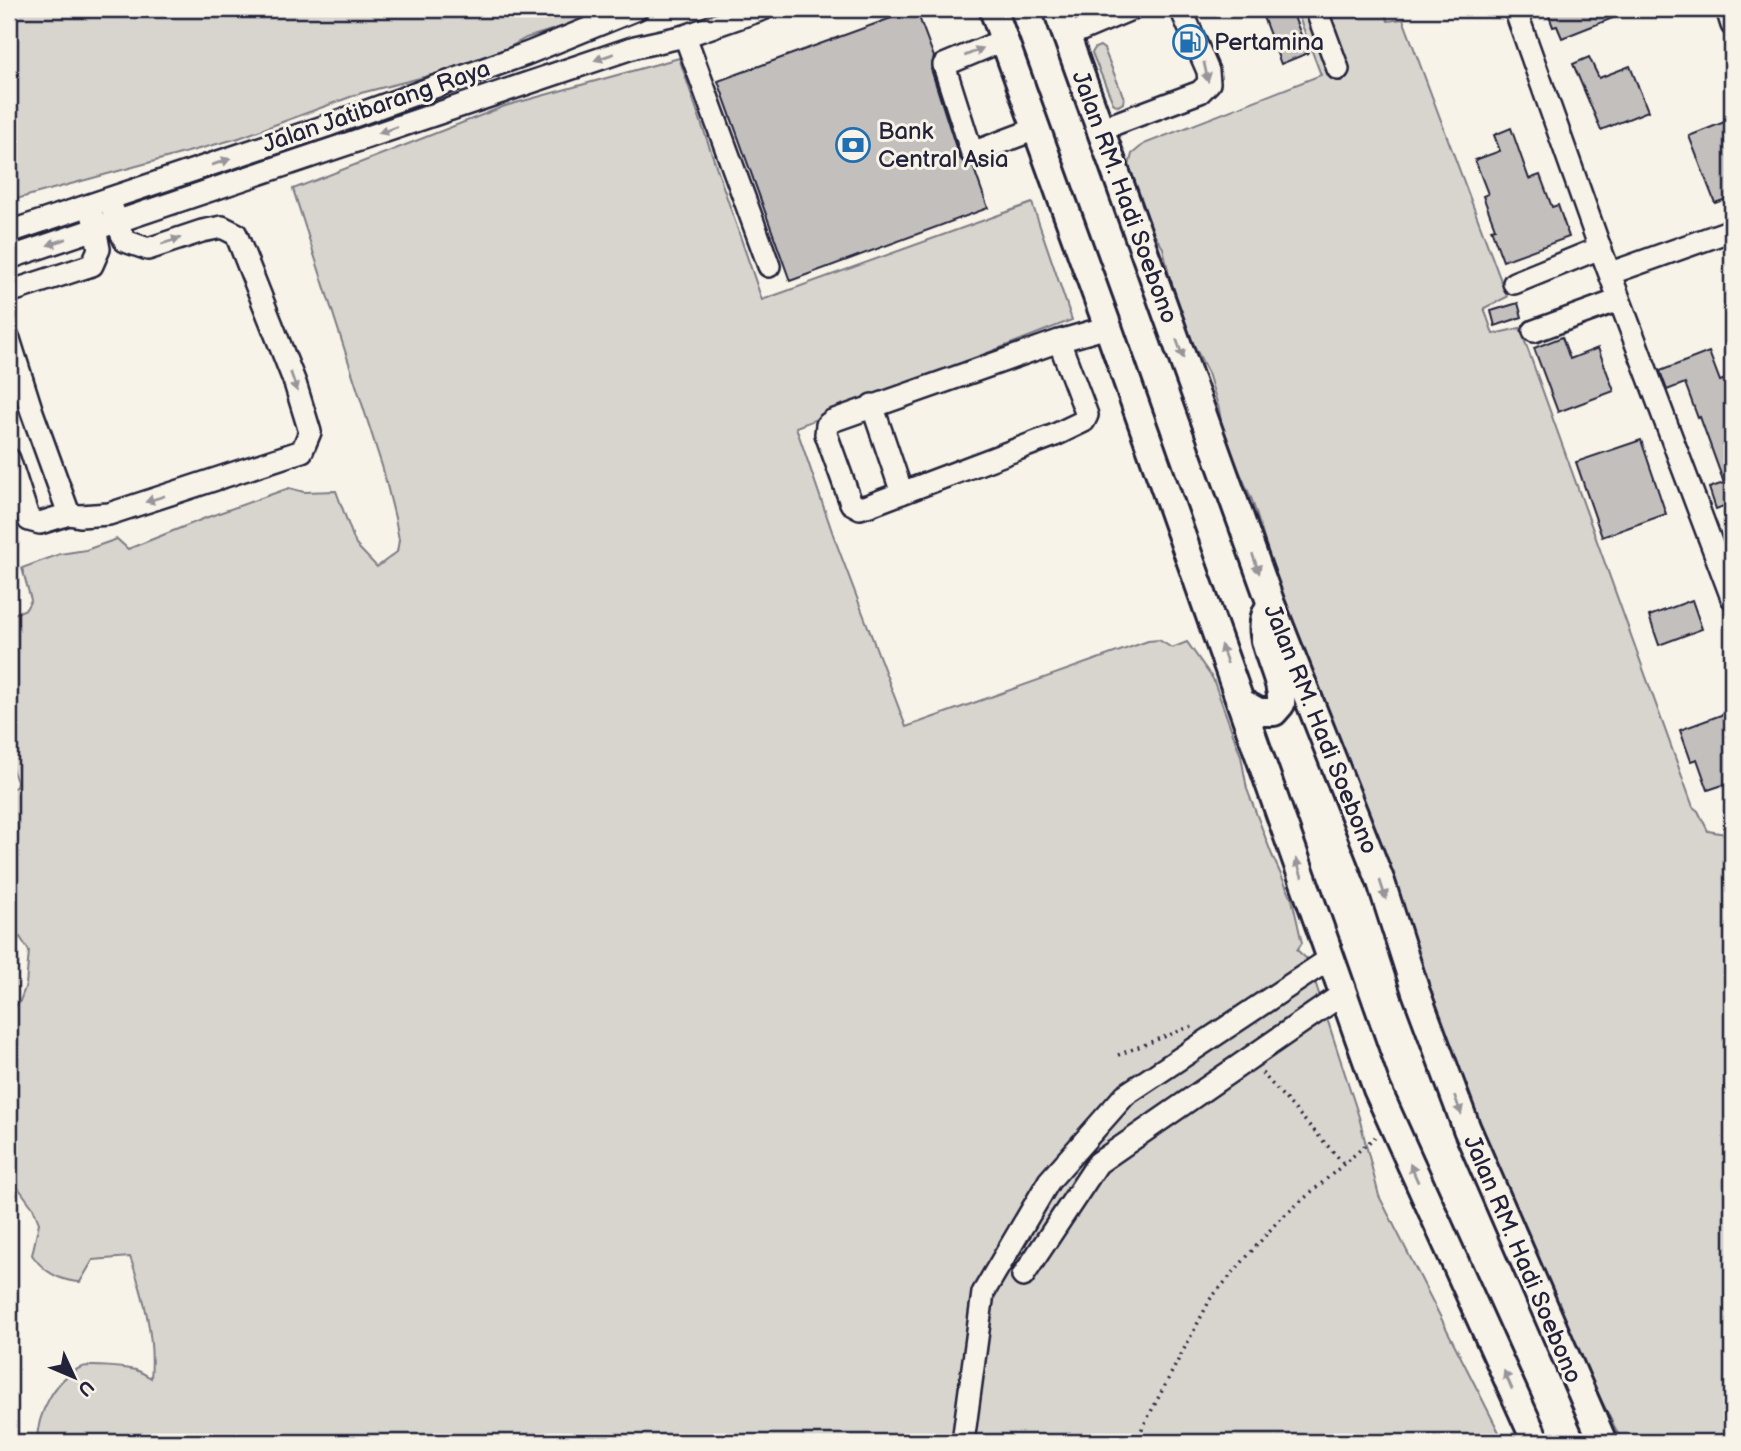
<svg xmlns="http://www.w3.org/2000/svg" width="1741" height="1451" font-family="'Balsamiq Sans',sans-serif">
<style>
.green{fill:#d8d5cf;stroke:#7d7c85;stroke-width:2}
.building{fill:#c2bfbd;stroke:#22223b;stroke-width:2}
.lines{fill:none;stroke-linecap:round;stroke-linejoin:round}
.minor-casing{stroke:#22223b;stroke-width:26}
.major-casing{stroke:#22223b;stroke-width:32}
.path{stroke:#22223b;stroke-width:3.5;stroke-dasharray:2 5;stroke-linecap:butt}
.minor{stroke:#f7f3e8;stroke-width:21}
.major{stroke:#f7f3e8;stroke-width:26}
.oneway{fill:#97959a}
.labels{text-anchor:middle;stroke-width:6;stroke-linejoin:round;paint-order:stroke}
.poi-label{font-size:24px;fill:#22223b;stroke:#f7f3e8;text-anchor:start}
.street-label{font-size:24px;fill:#22223b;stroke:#f7f3e8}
</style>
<rect width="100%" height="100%" fill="#f7f3e8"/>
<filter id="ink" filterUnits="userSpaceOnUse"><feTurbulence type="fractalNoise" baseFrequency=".0143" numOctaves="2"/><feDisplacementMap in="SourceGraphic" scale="14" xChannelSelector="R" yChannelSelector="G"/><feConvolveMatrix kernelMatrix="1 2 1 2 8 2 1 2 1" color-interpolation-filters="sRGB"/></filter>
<g filter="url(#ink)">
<!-- green -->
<path class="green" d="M9 9H619L526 38 483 62 361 93 239 138 9 201Z
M1296 9H1383L1388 21 1403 19 1507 297 1484 308 1493 334 1520 328 1693 807 1698 811 1708 831 1732 835V1442H1622L1600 1398 1476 1115 1452 1068 1418 962 1277 580 1252 500 1223 434 1219 409 1208 373 1192 341 1169 275 1163 248 1153 233 1129 166 1132 154 1144 144 1321 75Z
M1100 46 1104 49 1124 98 1123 103 1118 106 1113 103 1092 53 1095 48Z
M679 58 762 300 1032 203 1072 320 796 427 834 537 906 727 1148 641 1159 640 1172 648 1187 642 1213 679 1241 756 1247 789 1272 855 1292 899 1302 943 1297 950 1308 960 1359 1117 1379 1196 1504 1442H37C37 1414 55 1378 82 1367 90 1364 127 1368 136 1370 141 1372 146 1375 151 1378 155 1337 144 1295 130 1257L93 1260 80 1282C59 1281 44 1272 32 1255L39 1223 33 1208 9 1175V1013L20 1001 26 985 29 951 20 937 9 942V789L16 787 17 782 9 761V616L26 609 31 600 22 568 60 554 86 550 117 539 128 549 208 517 289 488 304 492 336 491 356 545 377 567 397 552 399 540 395 518 383 469 293 189 505 106Z"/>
<!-- building -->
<path class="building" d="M916 9 934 57 931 69 959 157 964 163 973 166 988 208 790 281 718 81Z
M1260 9H1291L1308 53 1281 64Z
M1558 9H1633V10L1562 38 1557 26 1553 27 1548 13Z
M1589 57 1599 78 1630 66 1648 111 1601 130 1573 64Z
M1732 119V197L1715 203 1689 136Z
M1511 128 1529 179 1540 175 1552 207 1558 205 1569 237 1503 261 1491 229 1495 228 1483 196 1488 194 1475 160 1500 151 1494 135Z
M1518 303 1522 317 1495 326 1491 311Z
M1562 337 1570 359 1598 348 1614 391 1558 412 1534 348Z
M1709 352 1720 381 1726 379 1732 397V503L1716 509 1709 488 1724 483 1700 417 1698 418 1685 383 1667 390 1660 371Z
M1641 440 1666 514 1602 537 1576 462Z
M1692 600 1702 629 1659 645 1649 616Z
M1732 711V782L1708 790 1697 759 1691 761 1680 730Z"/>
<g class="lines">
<!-- minor casing -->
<g class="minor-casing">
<path id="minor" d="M1316 9 1338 69
M1515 9 1600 248 1732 598
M1727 9 1732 25
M685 36 769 266
M1067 36 1131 9
M1004 40 944 65 972 153 1036 129
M1101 129 1200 92 1209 83 1208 71 1181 9
M9 232 326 126 526 54 637 9
M9 258 635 47 685 36 763 9
M1611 273 1732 230
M1514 283 1600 248
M9 292 92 265 99 249 93 217
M1534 331 1619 300
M9 339 32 412 69 514 80 516 109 514 302 451 310 432 295 383 236 234 222 227 202 231 148 249 125 241 116 221 110 200
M1059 341 1087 415 1084 421 1055 435 870 505 860 508 851 503 826 434 827 425 832 421 1059 341 1108 327
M872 405 902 493
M9 459 29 520 40 523 69 514
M1023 1276 1098 1163 1344 993
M963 1442 983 1293 1049 1181 1125 1095 1331 958"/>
</g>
<!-- major casing -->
<g class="major-casing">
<path id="major" d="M993 9 1108 327 1377 1089 1536 1442
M1057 9 1271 604 1381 882 1416 992 1467 1129 1603 1442
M1241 702 1259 712H1274L1281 704C1284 673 1252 639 1268 609"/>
</g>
<!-- path -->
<path class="path" d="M1118 1055 1192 1026
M1262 1073 1345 1165
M1135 1442 1211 1298 1278 1221 1375 1137"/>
<!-- minor -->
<use href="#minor" class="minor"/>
<!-- major -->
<use href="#major" class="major"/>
</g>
<!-- one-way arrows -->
<defs><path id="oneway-solid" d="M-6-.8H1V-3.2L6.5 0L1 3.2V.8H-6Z" transform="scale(1.75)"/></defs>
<g class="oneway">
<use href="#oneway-solid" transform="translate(974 52) rotate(-23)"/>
<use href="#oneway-solid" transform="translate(604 57) rotate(161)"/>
<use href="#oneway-solid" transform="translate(1206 72) rotate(78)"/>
<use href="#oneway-solid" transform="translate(388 130) rotate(161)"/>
<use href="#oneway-solid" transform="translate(221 162) rotate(-19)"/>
<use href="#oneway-solid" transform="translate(171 241) rotate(-18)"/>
<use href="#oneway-solid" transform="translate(57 242) rotate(161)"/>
<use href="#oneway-solid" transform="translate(1180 349) rotate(70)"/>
<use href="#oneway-solid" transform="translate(294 382) rotate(71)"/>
<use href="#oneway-solid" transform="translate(155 499) rotate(162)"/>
<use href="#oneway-solid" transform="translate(1256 564) rotate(70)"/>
<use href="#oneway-solid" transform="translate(1224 654) rotate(-110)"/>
<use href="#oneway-solid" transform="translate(1299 868) rotate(-109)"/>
<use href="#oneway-solid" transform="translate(1383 890) rotate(72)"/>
<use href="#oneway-solid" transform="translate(1458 1105) rotate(70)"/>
<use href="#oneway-solid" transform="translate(1414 1173) rotate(-114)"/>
<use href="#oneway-solid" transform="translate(1508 1380) rotate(-114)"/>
</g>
</g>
<!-- icons -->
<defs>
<g id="fuel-ring" transform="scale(1.75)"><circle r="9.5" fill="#f7f3e8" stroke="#1f6fb2" stroke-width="1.5"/><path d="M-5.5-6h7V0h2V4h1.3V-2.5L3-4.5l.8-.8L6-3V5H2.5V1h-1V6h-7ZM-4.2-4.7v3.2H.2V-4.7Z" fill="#1f6fb2"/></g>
<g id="bank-ring" transform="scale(1.75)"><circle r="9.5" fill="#f7f3e8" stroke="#1f6fb2" stroke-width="1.5"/><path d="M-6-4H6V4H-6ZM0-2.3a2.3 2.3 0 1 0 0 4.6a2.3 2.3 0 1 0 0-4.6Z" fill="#1f6fb2"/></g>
</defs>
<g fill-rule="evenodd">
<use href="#fuel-ring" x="1190" y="42"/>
<use href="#bank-ring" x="853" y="145"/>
</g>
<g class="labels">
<!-- poi labels -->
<g class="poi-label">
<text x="1214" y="50">Pertamina</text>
<text x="878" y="139">Bank<tspan x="878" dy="28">Central Asia</tspan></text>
</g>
<!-- street labels -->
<g class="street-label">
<text transform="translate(376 106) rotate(-19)" y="8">Jalan Jatibarang Raya</text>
<text transform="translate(1125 197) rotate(70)" y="8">Jalan RM. Hadi Soebono</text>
<text transform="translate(1321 729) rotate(68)" y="8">Jalan RM. Hadi Soebono</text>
<text transform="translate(1523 1259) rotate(67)" y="8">Jalan RM. Hadi Soebono</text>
</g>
</g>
<!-- margin -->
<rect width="1741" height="1451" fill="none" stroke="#f7f3e8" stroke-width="35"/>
<rect x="18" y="18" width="1706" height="1416" fill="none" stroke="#22223b" stroke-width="2.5" filter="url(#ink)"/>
<!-- north arrow -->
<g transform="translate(74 1377) rotate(134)" stroke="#f7f3e8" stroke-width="5" paint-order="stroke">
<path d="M0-5L12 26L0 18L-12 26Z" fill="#22223b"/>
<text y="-10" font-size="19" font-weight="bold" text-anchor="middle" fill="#22223b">U</text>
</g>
</svg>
